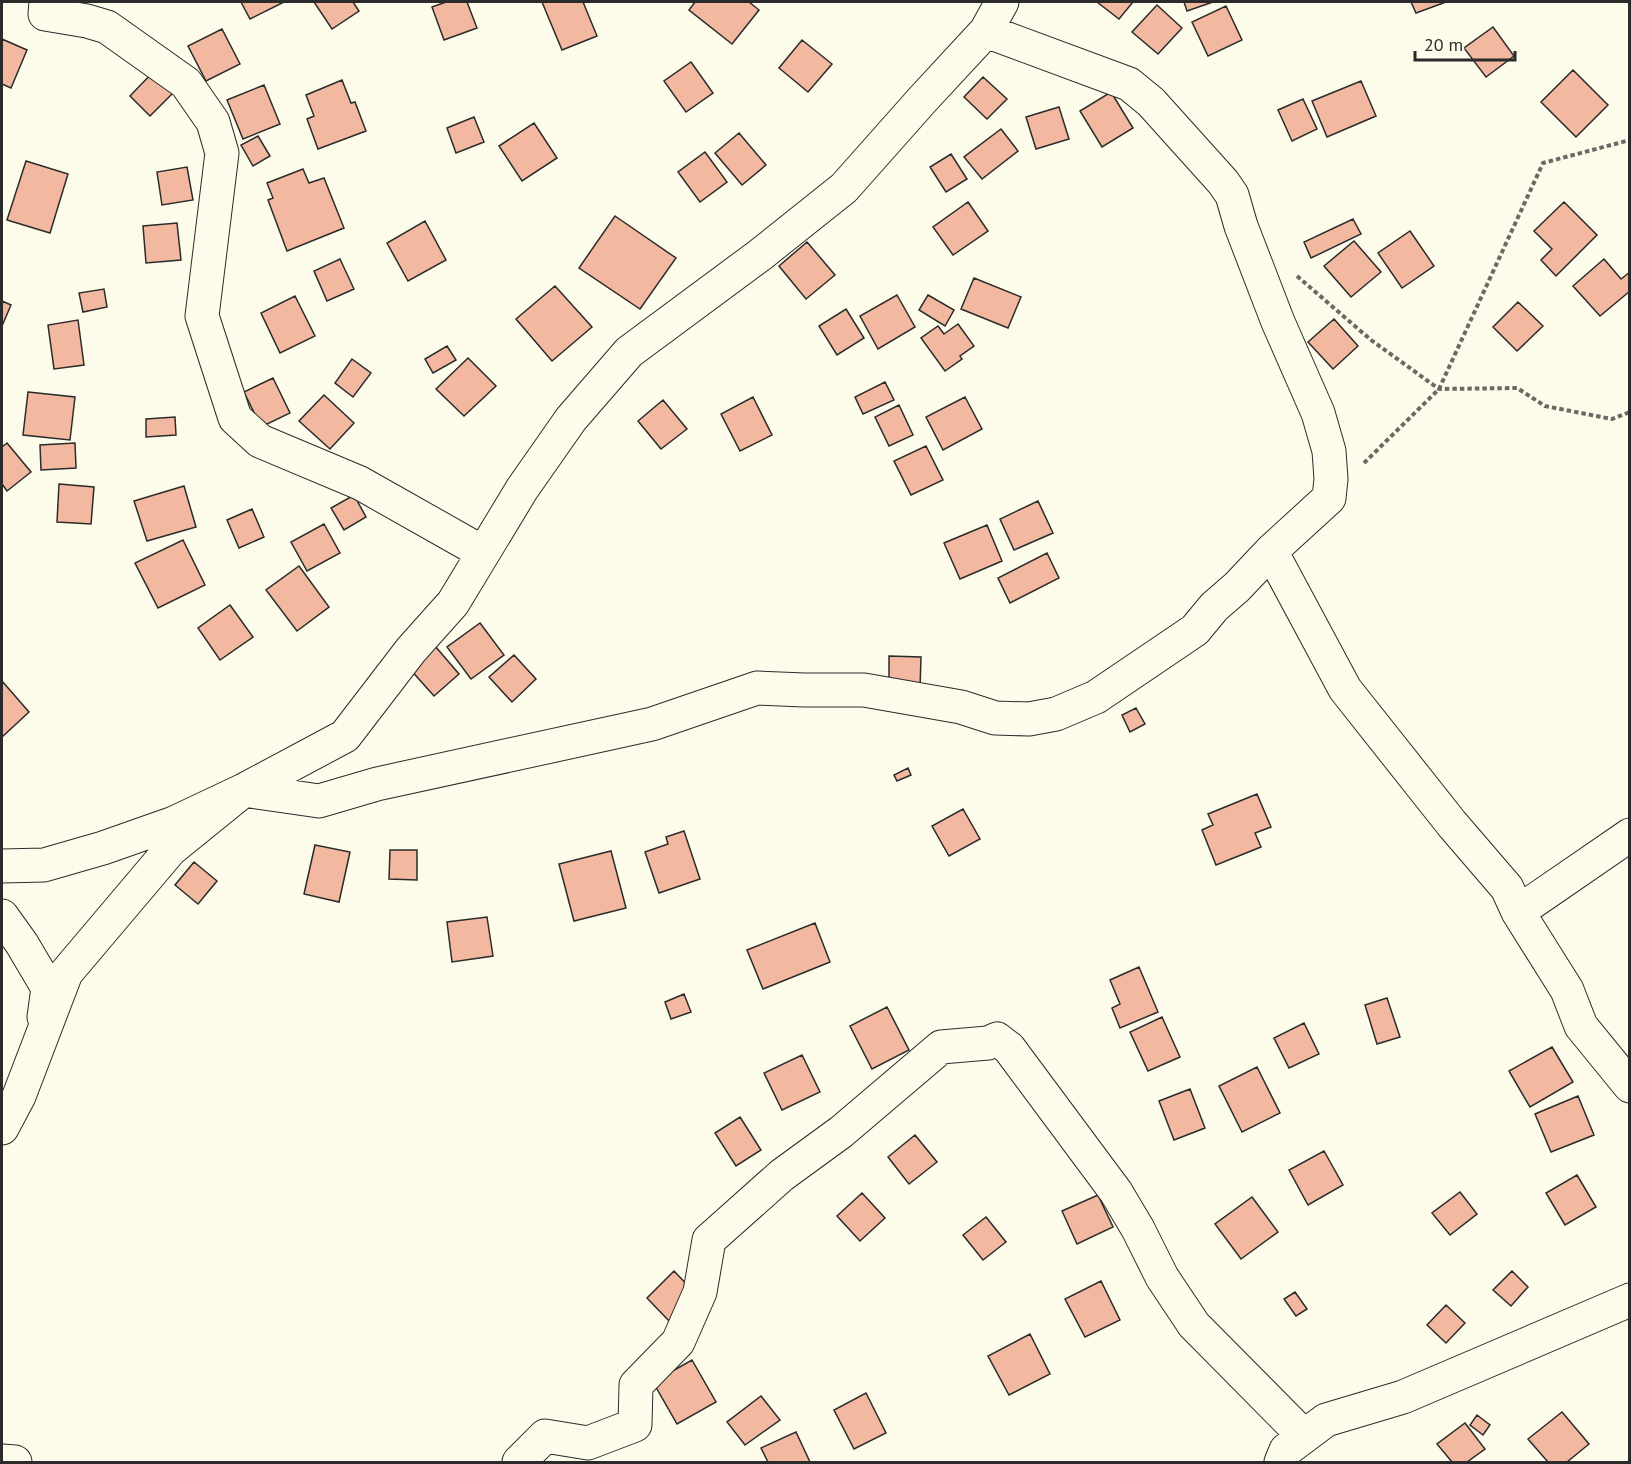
<svg xmlns="http://www.w3.org/2000/svg" width="1631" height="1464" font-family="'PT Sans',sans-serif">
<style>
.building{fill:#f2b8a0;stroke:#2b2b2b;stroke-width:1.5}
.lines{fill:none;stroke-linecap:round;stroke-linejoin:round}
.minor-casing{stroke:#2b2b2b;stroke-width:35}
.path{stroke:#6a6964;stroke-width:4;stroke-dasharray:4.5 3;stroke-linecap:butt}
.minor{stroke:#fdfbea;stroke-width:33}
</style>
<rect width="100%" height="100%" fill="#fdfbea"/>
<!-- building -->
<path class="building" d="M241 2H284L250 19Z
M314 2H353L359 11 332 29Z
M446 2H467L477 28 444 40 432 7Z
M542 2H583L597 36 562 50Z
M695 2H749L759 10 732 44 689 10Z
M1097 2H1133L1119 19Z
M1184 2H1213L1187 11Z
M1411 2H1446L1416 13Z
M1157 5 1182 28 1158 54 1132 32Z
M1226 6 1242 40 1208 56 1192 22Z
M1493 27 1514 56 1486 77 1464 48Z
M222 29 240 64 206 81 188 46Z
M2 39 27 50 11 88 2 84Z
M802 40 832 64 808 92 779 68Z
M691 62 713 93 686 112 664 81Z
M1573 70 1608 105 1576 137 1541 102Z
M154 71 174 92 150 116 130 96Z
M983 77 1007 99 987 119 964 97Z
M342 80 351 103 355 102 366 131 318 149 307 119 314 116 306 95Z
M1361 81 1376 116 1327 137 1312 101Z
M264 85 280 124 243 139 227 100Z
M1111 92 1133 128 1102 147 1080 111Z
M1303 99 1317 129 1292 141 1278 110Z
M1059 107 1069 139 1036 149 1026 117Z
M474 117 484 142 456 153 447 128Z
M534 123 557 158 522 181 499 146Z
M1001 129 1018 151 982 179 964 157Z
M739 133 766 165 742 185 715 153Z
M258 136 270 156 253 166 241 145Z
M705 152 727 182 700 202 678 172Z
M951 154 967 179 946 192 930 167Z
M26 161 68 174 50 233 7 220Z
M187 167 193 200 162 205 157 172Z
M303 169 309 183 324 178 344 228 287 251 268 200 273 198 267 183Z
M968 202 988 231 953 255 933 227Z
M1564 202 1597 235 1556 276 1541 260 1552 249 1534 231Z
M615 216 676 258 640 309 579 268Z
M1353 219 1361 234 1311 258 1304 242Z
M425 221 446 260 408 281 387 243Z
M177 223 181 260 146 263 143 226Z
M1410 231 1434 266 1402 288 1378 253Z
M1354 241 1381 272 1351 297 1324 266Z
M807 242 835 275 806 299 779 266Z
M340 259 354 289 327 301 314 271Z
M1604 259 1621 279 1630 272V291L1600 316 1573 286Z
M974 278 1021 297 1008 328 961 309Z
M555 286 592 327 552 361 516 319Z
M104 289 107 307 83 312 79 293Z
M897 295 915 327 878 349 860 316Z
M928 295 954 310 945 326 919 310Z
M295 296 315 336 280 353 261 313Z
M2 301 11 305 2 326Z
M1518 302 1543 326 1517 351 1493 327Z
M846 309 864 338 837 355 819 326Z
M1334 319 1358 346 1333 369 1308 342Z
M78 320 84 365 54 369 48 325Z
M958 324 974 346 960 356 962 359 945 371 921 338 938 326 944 334Z
M447 346 456 360 433 373 425 359Z
M468 358 496 386 464 416 436 389Z
M352 359 371 373 353 397 335 383Z
M273 378 290 413 261 427 244 392Z
M885 382 894 400 863 414 855 397Z
M28 392 75 397 70 440 23 435Z
M324 395 354 423 330 449 299 421Z
M753 397 772 435 740 451 721 414Z
M965 397 982 429 943 450 926 417Z
M663 400 687 429 661 449 638 421Z
M899 405 913 435 889 446 875 417Z
M175 417 176 435 146 437V419Z
M7 443 31 472 7 491 2 484V447Z
M75 443 76 468 41 470 40 445Z
M926 446 943 480 911 495 894 461Z
M59 484 94 487 91 524 57 522Z
M184 486 196 527 147 541 134 501Z
M354 495 366 517 344 530 331 508Z
M1038 501 1053 533 1014 550 1000 519Z
M252 509 264 537 239 548 227 520Z
M324 524 340 553 307 571 291 542Z
M987 525 1002 561 960 579 944 543Z
M183 540 205 585 158 608 135 563Z
M1047 553 1059 578 1010 603 998 578Z
M299 566 329 607 297 631 266 590Z
M230 605 253 637 220 660 198 628Z
M480 623 504 655 471 679 447 647Z
M435 646 459 674 434 696 409 668Z
M514 655 536 679 512 702 489 677Z
M889 656 921 657 920 689H889Z
M2 681 29 712 2 737Z
M1136 708 1145 724 1130 732 1122 715Z
M908 768 911 775 897 781 894 775Z
M1257 794 1271 827 1255 833 1261 847 1216 865 1202 830 1213 825 1208 814Z
M963 809 980 839 949 856 932 826Z
M684 831 700 879 659 893 645 852 668 844 666 837Z
M315 845 350 852 339 902 304 894Z
M390 850H417V880L389 879Z
M611 851 626 908 574 921 559 864Z
M194 862 217 881 198 904 175 885Z
M487 917 493 956 452 962 447 922Z
M815 923 830 962 763 989 747 950Z
M1139 967 1158 1012 1120 1028 1112 1008 1120 1004 1110 980Z
M684 994 691 1012 671 1019 665 1002Z
M1387 998 1400 1037 1377 1044 1365 1005Z
M887 1007 909 1050 872 1069 850 1026Z
M1162 1017 1180 1057 1148 1071 1130 1032Z
M1304 1023 1319 1054 1289 1068 1274 1038Z
M1552 1047 1573 1082 1530 1107 1509 1071Z
M802 1055 820 1092 782 1110 764 1073Z
M1257 1067 1280 1113 1242 1132 1219 1086Z
M1190 1089 1205 1128 1174 1140 1159 1101Z
M1578 1096 1594 1135 1551 1152 1535 1114Z
M740 1117 761 1150 736 1166 715 1133Z
M915 1135 937 1162 909 1184 888 1157Z
M1324 1151 1343 1185 1308 1205 1289 1170Z
M1577 1175 1596 1207 1565 1225 1546 1193Z
M1460 1192 1477 1214 1450 1235 1432 1213Z
M862 1193 885 1218 860 1241 837 1216Z
M1098 1195 1113 1227 1077 1244 1062 1211Z
M1252 1197 1278 1232 1241 1259 1215 1224Z
M986 1217 1006 1242 983 1260 963 1235Z
M674 1271 696 1294 669 1321 647 1298Z
M1512 1271 1528 1287 1511 1306 1493 1290Z
M1101 1281 1120 1320 1085 1337 1065 1299Z
M1295 1292 1307 1309 1296 1316 1284 1299Z
M1446 1305 1465 1323 1446 1343 1427 1325Z
M1030 1334 1050 1374 1009 1395 988 1356Z
M692 1360 716 1402 677 1424 653 1382Z
M866 1393 886 1433 854 1449 834 1410Z
M761 1396 780 1420 745 1445 727 1422Z
M1562 1412 1589 1444 1567 1462H1548L1528 1439Z
M1477 1415 1490 1425 1483 1435 1470 1425Z
M1465 1423 1485 1449 1467 1462H1452L1437 1444Z
M796 1432 810 1462H768L761 1448Z"/>
<g class="lines">
<!-- minor casing -->
<g class="minor-casing">
<path id="minor" d="M46 2 45 14 87 21 107 27 186 83 213 122 222 153 202 316 235 418 260 441 360 483 482 552
M986 31 1129 84 1151 102 1223 182 1232 195 1241 226 1278 322 1318 413 1329 451 1331 479 1329 498 1271 551 1345 689 1452 824 1507 888 1518 912 1567 990 1581 1026 1630 1086
M2 866 44 865 103 848 174 823 244 790 319 801 377 784 652 724 757 688 804 690H864L961 707 995 718 1029 719 1056 714 1096 697 1195 630 1214 607 1237 587 1271 551
M1518 912 1630 835
M2 916 22 944 48 988 44 1017
M2 1128 19 1096 66 973 170 850 244 790 345 736 411 650 453 603 522 489 571 419 629 352 760 255 844 188 923 99 986 31 1002 2
M2 1461 15 1462
M519 1462 545 1436 588 1443 635 1425 636 1385 678 1342 700 1292 709 1240 782 1175 841 1132 941 1047 988 1043 997 1039 1009 1048 1116 1192 1138 1229 1162 1277 1194 1325 1304 1436
M1281 1462 1286 1450 1326 1420 1403 1397 1630 1300"/>
</g>
<!-- path -->
<path class="path" d="M1297 276 1371 340 1439 389 1517 388 1545 406 1612 419 1630 412
M1364 463 1439 389 1543 163 1630 140"/>
<!-- minor -->
<use href="#minor" class="minor"/>
</g>
<!-- border -->
<rect width="1631" height="1464" fill="none" stroke="#2b2b2b" stroke-width="6"/>
<!-- scale -->
<path d="M1415 51v9h100v-9" fill="none" stroke="#2b2b2b" stroke-width="3"/>
<text x="1424" y="51" font-size="18" fill="#2b2b2b" stroke="#fdfbea" stroke-width="4.5" paint-order="stroke">20 m</text>
</svg>
